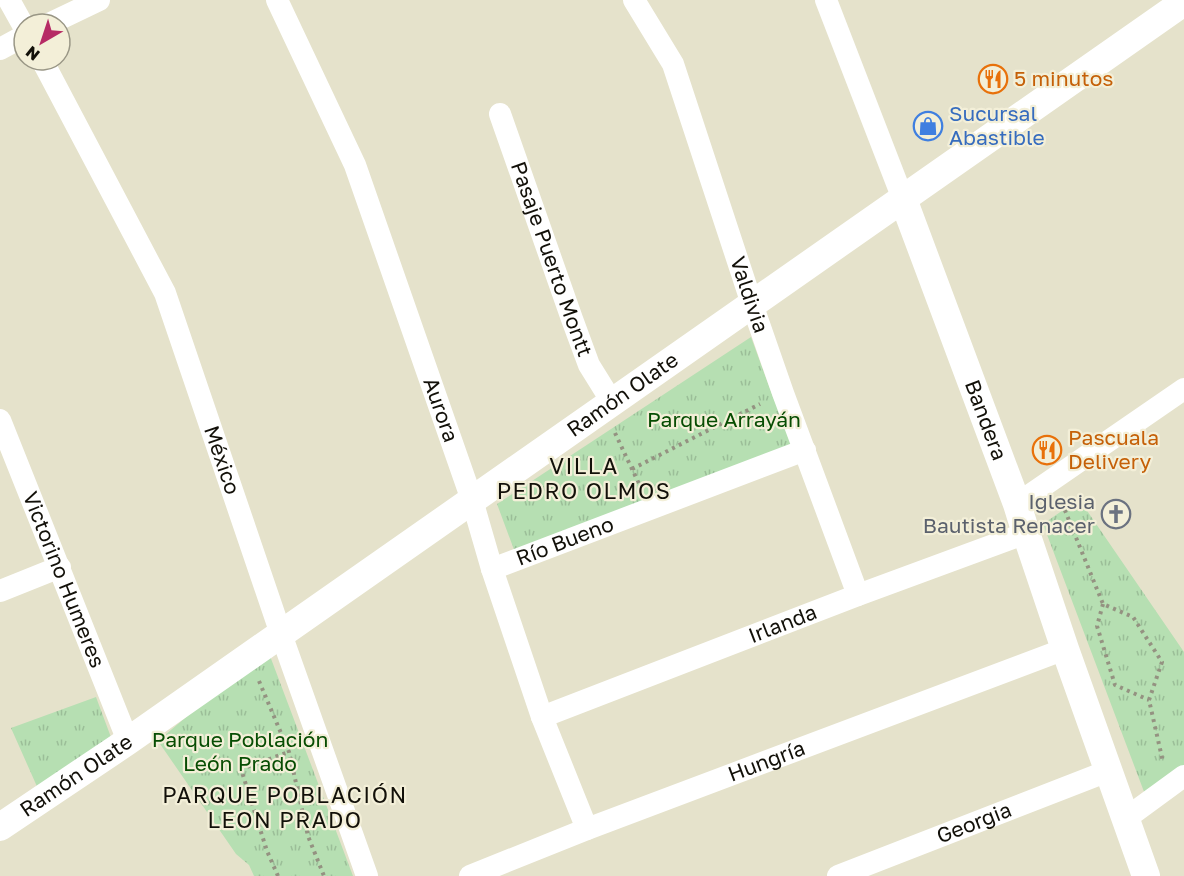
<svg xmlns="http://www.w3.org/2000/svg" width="1184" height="876" font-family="'Golos Text',sans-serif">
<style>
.grass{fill:url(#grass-tufts)}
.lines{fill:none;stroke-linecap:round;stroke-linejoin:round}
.path{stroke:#949281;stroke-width:4;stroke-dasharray:3 4.5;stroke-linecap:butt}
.minor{stroke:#fff;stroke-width:22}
.tertiary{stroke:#fff;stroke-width:28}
.labels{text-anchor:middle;stroke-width:4.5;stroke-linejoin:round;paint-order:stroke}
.food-label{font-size:21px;fill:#c56008;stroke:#f3efd8;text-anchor:start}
.shop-label{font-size:21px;fill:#366cbe;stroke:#f3efd8;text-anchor:start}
.street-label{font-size:21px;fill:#121009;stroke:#f3efd8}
.park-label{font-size:21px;fill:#074d03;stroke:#f3efd8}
.worship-label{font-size:21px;fill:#5b616d;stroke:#f3efd8;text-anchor:end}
.neighbourhood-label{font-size:22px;letter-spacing:1.5px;fill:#121009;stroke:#f3efd8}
</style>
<defs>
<pattern id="grass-tufts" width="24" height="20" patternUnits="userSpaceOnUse" patternTransform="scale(1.5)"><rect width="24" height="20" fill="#b6dfb2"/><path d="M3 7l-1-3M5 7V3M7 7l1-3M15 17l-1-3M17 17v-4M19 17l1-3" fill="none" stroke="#9bbe98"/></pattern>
</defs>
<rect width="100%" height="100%" fill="#e5e2cb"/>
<!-- grass -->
<path class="grass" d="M751 337 773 397 797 450 516 555 497 504Z
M1079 499 1184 652V766L1146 797 1043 524Z
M267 648 353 876H254L249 865 236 854 158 741Z
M96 697 112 740 39 791 11 728Z"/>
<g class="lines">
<!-- path -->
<path class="path" d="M615 433 640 486
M632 469 760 404
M1062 503 1103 604 1133 617 1162 662 1149 700 1163 762
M1103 604 1097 626 1115 685 1149 700
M259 681 289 752 308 836 324 876
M278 876 267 851 241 769 289 752"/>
<!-- minor -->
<g class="minor">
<path d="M9 0 24 27"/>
<path id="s1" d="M277 0 355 165 472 500 492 569 542 717 587 829"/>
<path id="s2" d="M634 0 673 64 752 304 783 393 858 595"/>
<path d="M826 0 903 199"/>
<path d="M49 24 99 0"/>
<path d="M0 49 24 36"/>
<path id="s3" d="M42 60 165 293 281 634 367 876"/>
<path id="s4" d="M500 114 572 319 589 365 612 402"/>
<path id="s5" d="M0 420 128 741"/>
<path d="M1017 504 1184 389"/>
<path id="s6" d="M492 569 805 450"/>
<path d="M0 591 60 567"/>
<path id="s7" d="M542 717 858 595 1026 533"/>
<path d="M1125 819 1184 776"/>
<path id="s8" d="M470 876 587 829 1065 649"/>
<path id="s9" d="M838 876 1108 771"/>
</g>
<!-- tertiary -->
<g class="tertiary">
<path id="s10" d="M903 199 1017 504 1026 533 1065 649 1146 876"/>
<path id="s11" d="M0 827 128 741 1184 2"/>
</g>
</g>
<!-- icons -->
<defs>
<g id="restaurant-ring" transform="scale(1.5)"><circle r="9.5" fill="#f3efd8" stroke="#e8710a" stroke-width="1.5"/><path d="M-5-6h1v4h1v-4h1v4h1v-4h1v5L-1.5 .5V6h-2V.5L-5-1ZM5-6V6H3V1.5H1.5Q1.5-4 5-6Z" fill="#e8710a"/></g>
<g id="shop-ring" transform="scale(1.5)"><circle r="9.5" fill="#f3efd8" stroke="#3f7fe0" stroke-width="1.5"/><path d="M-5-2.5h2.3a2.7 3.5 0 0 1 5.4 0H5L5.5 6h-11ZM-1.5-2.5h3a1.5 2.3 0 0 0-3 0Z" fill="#3f7fe0"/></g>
<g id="church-ring" transform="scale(1.5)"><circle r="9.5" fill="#f3efd8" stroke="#6b7280" stroke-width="1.5"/><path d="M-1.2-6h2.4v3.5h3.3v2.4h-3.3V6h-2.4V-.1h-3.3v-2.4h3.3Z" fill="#6b7280"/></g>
</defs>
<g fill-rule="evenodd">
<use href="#restaurant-ring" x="993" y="79"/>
<use href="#shop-ring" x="928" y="126"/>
<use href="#restaurant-ring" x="1047" y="450"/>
<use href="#church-ring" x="1116" y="514"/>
</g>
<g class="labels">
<!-- food labels -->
<g class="food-label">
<text x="1014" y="86">5 minutos</text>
<text x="1068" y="445">Pascuala<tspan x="1068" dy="24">Delivery</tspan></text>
</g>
<!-- shop labels -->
<g class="shop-label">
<text x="949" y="121">Sucursal<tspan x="949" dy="24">Abastible</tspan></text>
</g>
<!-- street labels -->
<g class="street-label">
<text dy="7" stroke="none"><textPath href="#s4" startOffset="154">Pasaje Puerto Montt</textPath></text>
<text dy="7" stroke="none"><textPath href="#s2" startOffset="318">Valdivia</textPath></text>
<text dy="7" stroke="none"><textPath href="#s11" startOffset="758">Ramón Olate</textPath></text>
<text dy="7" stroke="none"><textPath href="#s1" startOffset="442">Aurora</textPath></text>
<text dy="7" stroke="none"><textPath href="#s10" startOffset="236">Bandera</textPath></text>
<text dy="7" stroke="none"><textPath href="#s3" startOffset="440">México</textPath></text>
<text dy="7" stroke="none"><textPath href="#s6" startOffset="78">Río Bueno</textPath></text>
<text dy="7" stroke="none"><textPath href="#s5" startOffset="172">Victorino Humeres</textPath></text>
<text dy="7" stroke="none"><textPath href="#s7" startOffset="258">Irlanda</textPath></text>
<text dy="7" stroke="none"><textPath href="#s8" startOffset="318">Hungría</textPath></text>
<text dy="7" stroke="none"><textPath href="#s11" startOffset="92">Ramón Olate</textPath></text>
<text dy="7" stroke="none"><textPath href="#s9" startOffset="146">Georgia</textPath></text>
</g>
<!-- park labels -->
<g class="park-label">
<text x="724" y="427">Parque Arrayán</text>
<text x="240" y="747">Parque Población<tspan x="240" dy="24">León Prado</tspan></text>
</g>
<!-- worship labels -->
<g class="worship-label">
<text x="1095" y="509">Iglesia<tspan x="1095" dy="24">Bautista Renacer</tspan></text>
</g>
<!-- neighbourhood labels -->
<g class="neighbourhood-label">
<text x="584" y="474">VILLA<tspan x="584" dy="25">PEDRO OLMOS</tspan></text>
<text x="285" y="803">PARQUE POBLACIÓN<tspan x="285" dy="25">LEON PRADO</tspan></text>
</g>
</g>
<!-- north arrow -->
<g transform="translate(42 42) rotate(219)"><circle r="28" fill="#f3efd8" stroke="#999685" stroke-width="1.5"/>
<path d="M0-4.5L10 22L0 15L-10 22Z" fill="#b62b65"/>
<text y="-9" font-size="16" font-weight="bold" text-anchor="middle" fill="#121009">N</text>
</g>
</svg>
